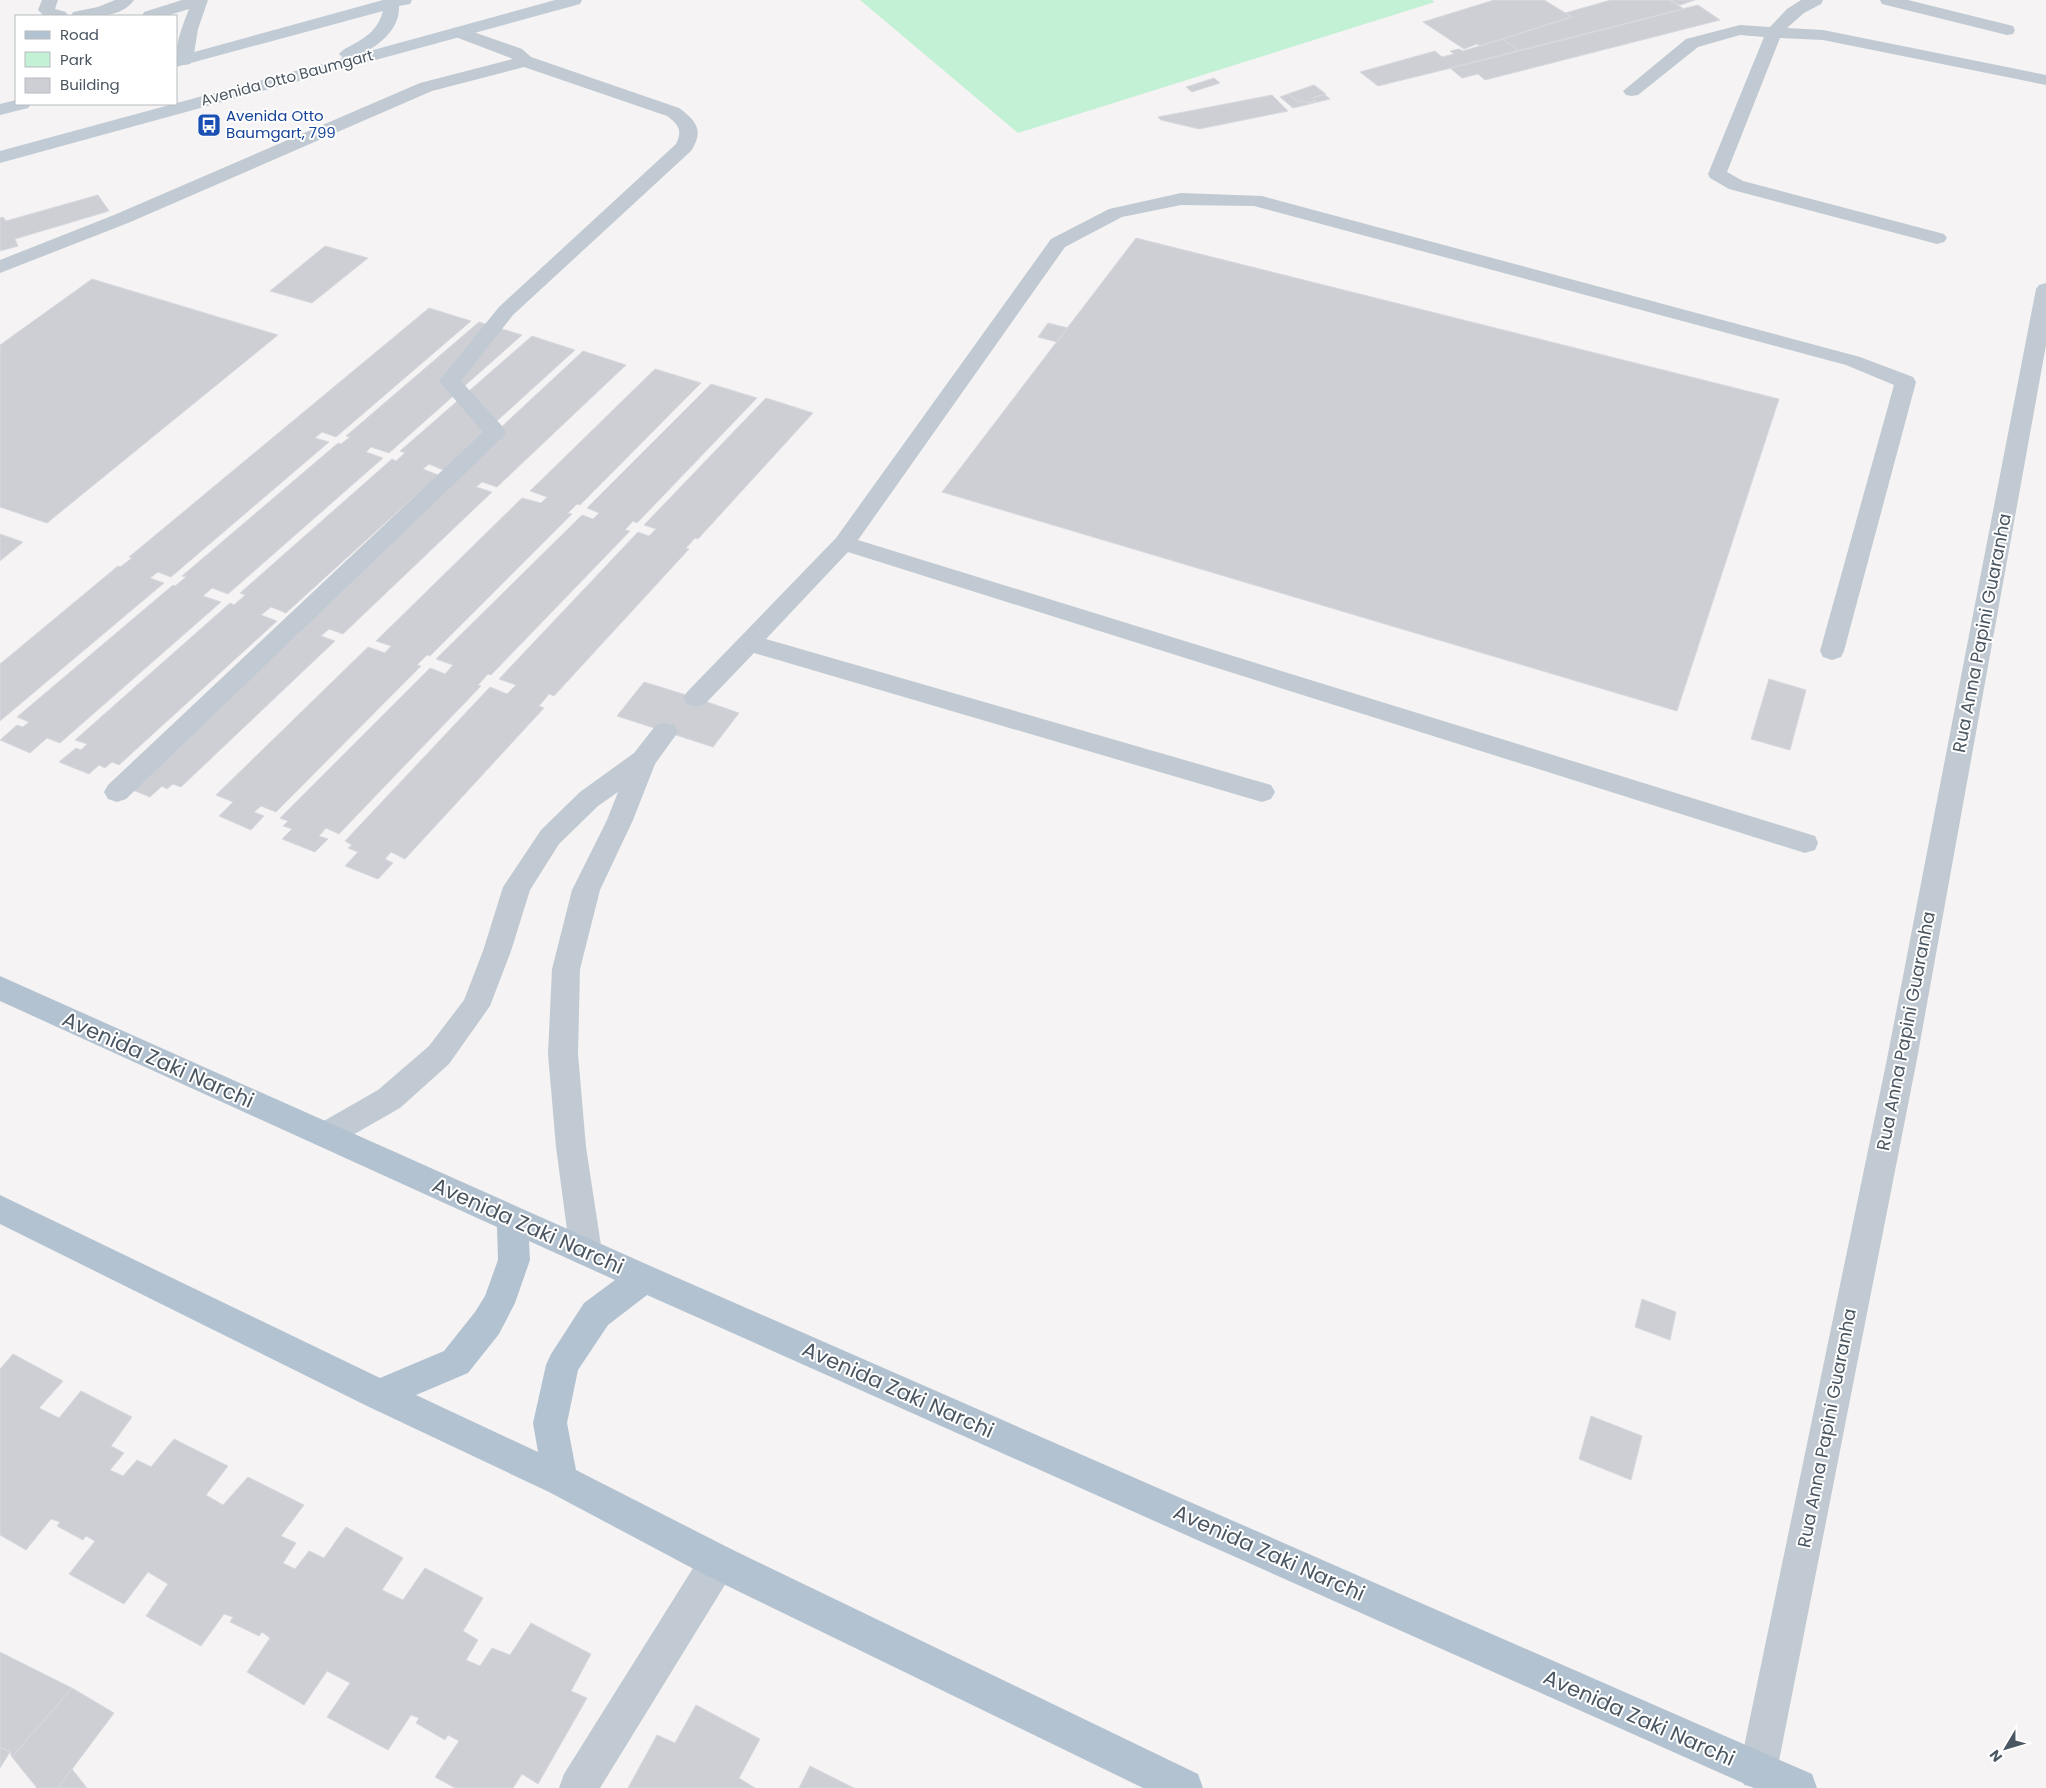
<svg xmlns="http://www.w3.org/2000/svg" width="2046" height="1788" font-family="Poppins,sans-serif">
<style>
.green{fill:#c3f1d5}
.building{fill:#cdcfd5;stroke:#d7d9de}
.lines{fill:none;stroke-linecap:round;stroke-linejoin:round}
.lane{fill:#c1cad2;fill-rule:evenodd}
.street{fill:#c1cad2;fill-rule:evenodd}
.secondary{fill:#c1cbd6;fill-rule:evenodd}
.primary{fill:#b3c2d1;fill-rule:evenodd}
.labels{text-anchor:middle;stroke-width:4;stroke-linejoin:round;paint-order:stroke}
.far-street-label{font-size:15px;fill:#4a5661;stroke:#fff}
.far-transit-label{font-size:15px;fill:#164399;stroke:#fff;text-anchor:start}
.street-label{font-size:18px;fill:#4a5661;stroke:#fff}
.near-street-label{font-size:21px;fill:#4a5661;stroke:#fff}
</style>
<rect width="100%" height="100%" fill="#f5f3f3"/>
<!-- green -->
<path class="green" d="M860 0H1432L1435 2 1018 133Z"/>
<!-- building -->
<path class="building" d="M1494 0H1544L1572 17 1480 46 1477 44 1464 49 1423 22Z
M1611 0H1670L1684 9 1520 51 1502 39 1572 17 1565 13Z
M1673 0H1695L1680 5 1671 1Z
M1698 5 1720 20 1485 80 1478 74 1462 78 1450 68Z
M1502 39 1520 51 1378 86 1360 72 1435 51 1442 57 1454 54 1450 51 1459 49 1463 51Z
M1214 78 1220 83 1192 92 1186 87Z
M1314 85 1326 94 1313 98 1316 101 1307 103 1303 100 1299 102 1288 94Z
M1288 94 1299 102 1303 100 1307 103 1316 101 1313 98 1324 94 1330 99 1293 108 1280 97Z
M1272 95 1288 111 1199 129 1161 120 1158 117Z
M98 195 109 211 15 239 18 246 0 251V218L3 217 6 221Z
M1136 238 1779 399 1677 711 942 492Z
M325 246 368 258 312 303 270 291Z
M92 279 278 335 47 523 0 507V345Z
M429 308 471 321 336 437 322 432 315 438 329 442 171 577 158 572 150 578 164 583 0 721V664L118 566 120 567 132 558 129 557Z
M479 322 522 335 389 453 371 447 366 452 383 458 228 594 212 588 203 596 221 602 60 743 47 738 30 753 0 740 17 725 23 727 29 722 17 717 173 585 175 586 186 577 182 576 338 443 341 444 350 437 346 436Z
M1048 323 1068 328 1057 342 1038 337Z
M532 336 575 350 443 470 429 464 423 469 438 475 286 613 271 607 261 615 277 621 119 765 112 762 105 768 99 765 89 774 59 762 76 748 81 750 87 744 75 740 230 603 234 605 245 595 240 593 392 459 396 461 405 453 400 451Z
M583 351 626 365 497 487 482 482 476 487 492 492 343 634 329 629 321 636 335 641 181 787 173 784 167 789 162 786 150 797 118 784Z
M655 369 701 383 580 505 577 504 568 513 572 514 430 656 427 655 417 665 421 666 276 812 261 806 254 812 264 816 251 830 219 816 233 802 216 795 368 647 385 653 391 646 376 641 522 498 541 503 547 497 530 491Z
M711 384 757 398 637 523 633 521 625 530 630 531 491 675 488 674 478 685 481 686 339 834 326 828 319 836 328 839 315 852 282 839 292 829 283 826 288 821 280 818 430 668 445 674 453 665 436 659 582 515 593 519 599 513 587 508Z
M766 398 813 413 698 539 695 538 686 548 689 549 554 696 549 694 539 706 544 708 405 859 391 852 385 859 393 863 378 879 345 866 358 852 348 848 352 845 345 841 490 687 507 694 516 685 499 679 638 532 649 536 656 529 644 525Z
M0 534 23 542 0 561Z
M1769 679 1806 690 1790 750 1751 739Z
M644 682 696 698 739 713 713 747 617 716Z
M1642 1299 1676 1312 1670 1340 1635 1327Z
M13 1354 63 1381 39 1408 59 1418 81 1391 132 1417 111 1446 124 1453 110 1470 123 1476 137 1460 151 1467 174 1439 228 1466 206 1495 223 1505 248 1477 304 1505 281 1536 296 1543 283 1563 295 1569 309 1551 324 1558 346 1527 403 1558 382 1590 403 1600 425 1568 483 1598 463 1631 478 1640 466 1660 480 1666 492 1648 510 1655 531 1623 591 1654 571 1691 587 1698 538 1784 522 1774 513 1788H455L435 1777 459 1741 448 1735 445 1740 416 1723 419 1718 411 1715 388 1750 327 1717 350 1683 327 1671 304 1705 247 1672 270 1638 262 1632 259 1636 230 1622 233 1617 224 1614 201 1646 146 1616 168 1584 148 1572 124 1604 69 1574 95 1541 86 1536 83 1540 57 1526 60 1522 51 1519 26 1550 0 1535V1369Z
M1591 1416 1642 1436 1631 1480 1579 1459Z
M0 1652 72 1688 12 1757 10 1752 0 1747Z
M72 1688 114 1713 58 1788H37L12 1757Z
M696 1705 760 1739 739 1778 755 1788H628L657 1735 675 1743Z
M0 1747 10 1752 0 1768Z
M810 1766 854 1788H799Z
M72 1769 87 1788H58Z"/>
<g class="lines">
<!-- lane -->
<path class="lane" d="M42 0H58L55 9 66 12 68 16H44L38 10Z
M115 0H134C121 19 90 17 71 16L73 12 98 7Z
M182 0H208L198 29 193 60 190 64 184 65 178 64C172 51 184 22 189 9L166 16H142L144 12Z
M1801 0H1823L1821 4 1804 13 1787 28 1823 30 2046 75V85L1823 40 1780 38 1727 172 1743 181 1944 234 1947 238 1944 242 1937 244 1729 189 1710 178 1708 174 1764 37 1740 35 1698 47 1638 95 1632 96 1626 95 1623 91 1686 39 1740 25 1770 27 1787 9Z
M1880 0H1908L2013 26 2015 30 2013 34 2007 35 1882 4Z
M459 27 522 49 531 57 679 108C697 121 704 131 691 151L513 315 461 381 503 427 506 432 503 437 126 799 117 802 108 799 104 792 108 785 483 432 439 381 499 307 676 144C683 130 678 124 667 116L524 67 432 91 128 223 0 273V260L114 215 420 83 513 59 453 36 451 32 453 28Z
M1181 193 1262 196 1860 357 1913 377 1916 382 1844 651 1841 657 1832 660 1823 657 1820 651 1894 385 1846 365 1254 206 1181 205 1122 217 1065 247 858 540 1815 836 1818 843 1815 850 1805 853 848 552 766 639 1271 785 1275 792 1271 799 1262 802 754 653 705 704 696 707 687 704 683 698 687 692 836 538 1051 239 1109 209Z
M2046 283V345L1917 1059 1777 1771 1772 1785C1761 1788 1755 1788 1744 1785L1739 1771 1887 1059 2036 289 2039 285Z
M665 723 674 725 678 732 655 764 633 820 600 890 580 969 578 1054 586 1147 602 1252 597 1262 586 1266 575 1262 570 1252 556 1147 548 1054 552 969 572 890 607 820 618 792 598 806 559 844 530 890 511 951 490 1006 449 1064 400 1108 337 1144 326 1148 315 1144 311 1135 315 1126 378 1090 429 1046 464 1000 483 951 503 887 541 830 580 792 634 753 656 725Z"/>
<!-- street -->
<path class="street" d="M718 1544 731 1549 736 1562 731 1575 600 1788H559L564 1774 705 1549Z"/>
<!-- secondary -->
<path class="secondary" d="M383 0H412L410 4 399 6C400 27 383 42 366 52L555 0H582L580 4 0 163V151L343 58 339 54C343 49 347 48 352 45 367 37 379 28 383 11L176 67V57Z
M16 100V104H31L28 108 0 115V104Z"/>
<!-- primary -->
<path class="primary" d="M0 976 655 1268 1812 1774 1817 1788H1754L647 1295 608 1325 578 1370 567 1423 576 1470 731 1549 1198 1774 1203 1788H1143L705 1575 549 1492 367 1406 0 1224V1195L380 1378 444 1351 475 1312 485 1296 498 1260 497 1227 0 1001ZM529 1241 615 1280 584 1303 551 1354 546 1365 533 1423 538 1452 416 1395 468 1373 499 1334 515 1303 530 1260Z"/>
</g>
<!-- icons -->
<defs>
<g id="bus-square" transform="scale(1.25)"><rect x="-9" y="-9" width="18" height="18" rx="4" fill="#1a4fb4" stroke="#fff"/><path d="M-5-6H5V4H4V6H2V4H-2V6H-4V4H-5ZM-3.5-4V0h7V-4ZM-3.5 1.2v1.5H-2V1.2ZM2 1.2v1.5H3.5V1.2Z" fill="#fff"/></g>
</defs>
<g fill-rule="evenodd">
<use href="#bus-square" x="209" y="125"/>
</g>
<g class="labels">
<!-- far-street labels -->
<g class="far-street-label">
<text transform="translate(287 78) rotate(-15)" y="5">Avenida Otto Baumgart</text>
</g>
<!-- far-transit labels -->
<g class="far-transit-label">
<text x="226" y="121">Avenida Otto<tspan x="226" dy="17">Baumgart, 799</tspan></text>
</g>
<!-- street labels -->
<g class="street-label">
<text transform="translate(1982 633) rotate(-79)" y="6">Rua Anna Papini Guaranha</text>
<text transform="translate(1906 1031) rotate(-79)" y="6">Rua Anna Papini Guaranha</text>
<text transform="translate(1827 1428) rotate(-79)" y="6">Rua Anna Papini Guaranha</text>
</g>
<!-- near-street labels -->
<g class="near-street-label">
<text transform="translate(158 1060) rotate(24)" y="7">Avenida Zaki Narchi</text>
<text transform="translate(528 1226) rotate(24)" y="7">Avenida Zaki Narchi</text>
<text transform="translate(898 1390) rotate(24)" y="7">Avenida Zaki Narchi</text>
<text transform="translate(1269 1553) rotate(24)" y="7">Avenida Zaki Narchi</text>
<text transform="translate(1639 1718) rotate(24)" y="7">Avenida Zaki Narchi</text>
</g>
</g>
<!-- legend -->
<rect x="15" y="15" width="162" height="90" fill="#ffffff" stroke="#b7bbc0"/>
<rect x="25" y="31" width="25" height="8" fill="#b3c2d1" stroke="#b7bbc0"/>
<text x="60" y="40" font-size="15" fill="#4a5661">Road</text>
<rect x="25" y="52" width="25" height="15" fill="#c3f1d5" stroke="#b7bbc0"/>
<text x="60" y="65" font-size="15" fill="#4a5661">Park</text>
<rect x="25" y="78" width="25" height="15" fill="#cdcfd5" stroke="#b7bbc0"/>
<text x="60" y="90" font-size="15" fill="#4a5661">Building</text>
<!-- north arrow -->
<g transform="translate(2006 1748) rotate(232)" stroke="#ffffff" stroke-width="4" paint-order="stroke">
<path d="M0-4L9 19L0 12L-9 19Z" fill="#4a5661"/>
<text y="-8" font-size="14" font-weight="bold" text-anchor="middle" fill="#4a5661">N</text>
</g>
</svg>
